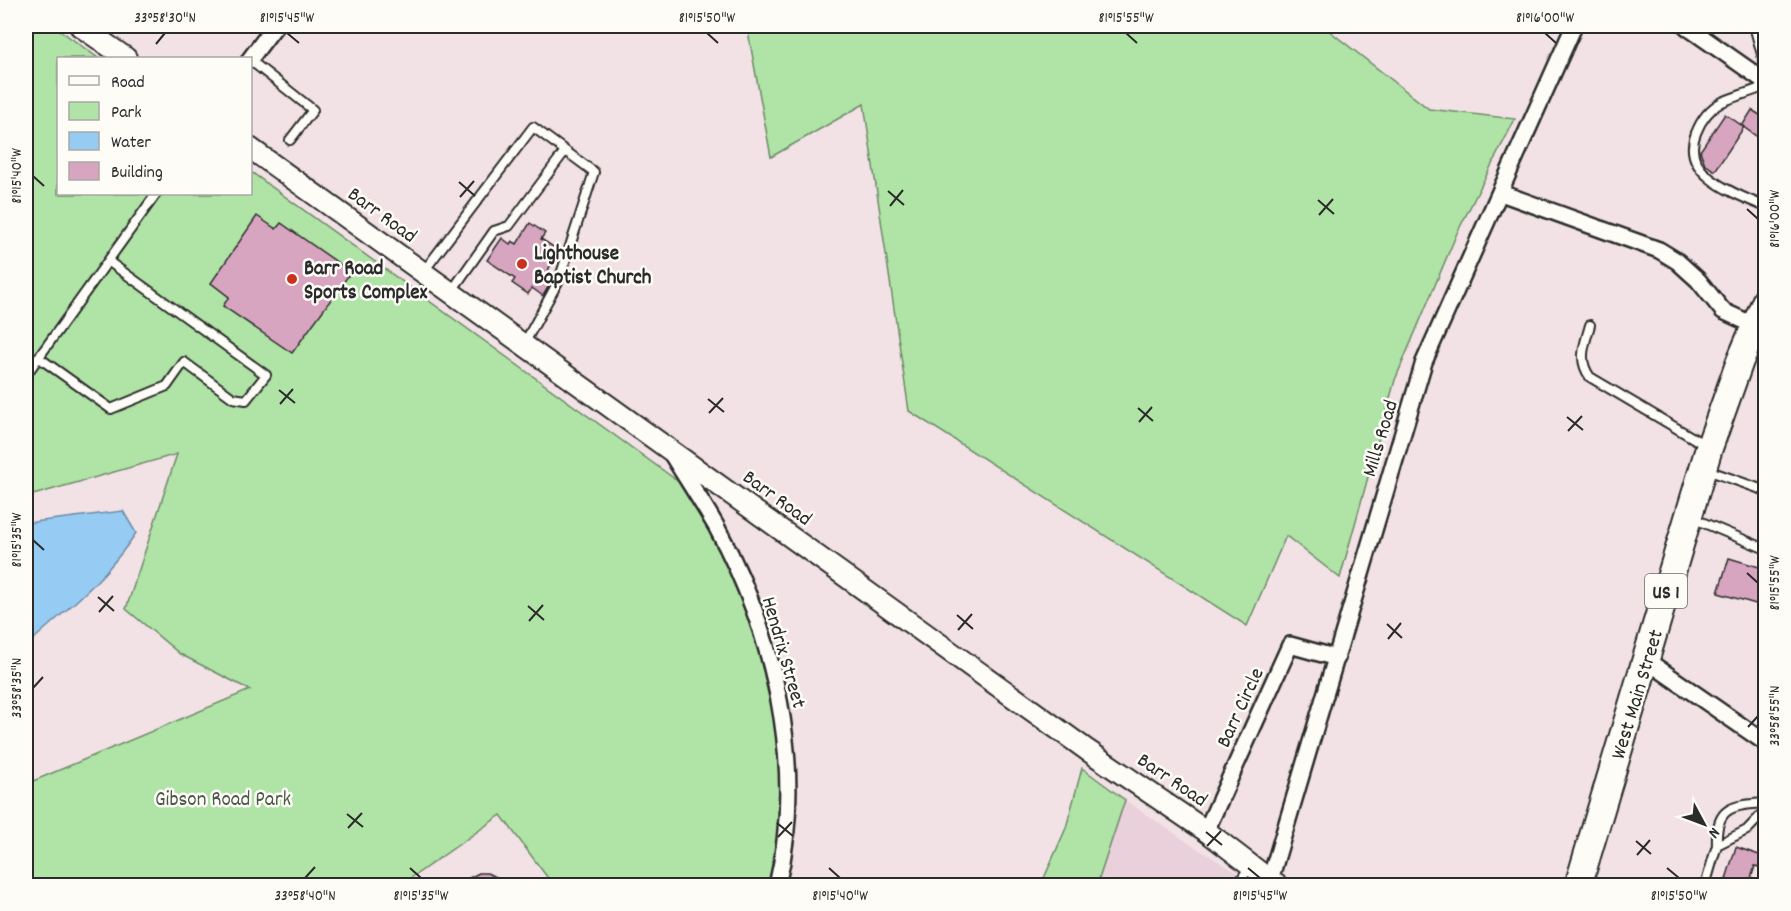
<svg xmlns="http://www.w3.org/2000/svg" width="1791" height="911" font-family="Dekko,sans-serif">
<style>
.built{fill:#ead0db}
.green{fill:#afe4a6;stroke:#6d8868;stroke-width:1.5}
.water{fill:#96ccf4;stroke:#6b8ca4;stroke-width:1.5}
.building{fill:#d8a5c0;stroke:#2b2b2b;stroke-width:1.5}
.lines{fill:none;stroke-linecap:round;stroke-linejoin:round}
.service-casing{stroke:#2b2b2b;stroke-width:12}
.minor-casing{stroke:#2b2b2b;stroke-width:20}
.tertiary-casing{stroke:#2b2b2b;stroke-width:24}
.primary-casing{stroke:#2b2b2b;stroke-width:30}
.service{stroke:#fdfcf7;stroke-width:8}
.minor{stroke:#fdfcf7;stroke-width:15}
.tertiary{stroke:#fdfcf7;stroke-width:20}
.primary{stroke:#fdfcf7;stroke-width:26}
.ticks{fill:none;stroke:#2b2b2b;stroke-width:2}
.poi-dot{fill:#c8321e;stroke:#fdfcf7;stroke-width:2}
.labels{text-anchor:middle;stroke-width:5;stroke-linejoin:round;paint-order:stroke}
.shield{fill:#fdfcf7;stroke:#6a6a68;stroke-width:1.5}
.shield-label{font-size:20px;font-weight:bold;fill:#2b2b2b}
.street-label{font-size:21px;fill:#2b2b2b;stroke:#fdfcf7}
.poi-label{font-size:21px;font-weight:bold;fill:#2b2b2b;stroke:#fdfcf7;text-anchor:start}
.park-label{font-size:21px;fill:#4c594a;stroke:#fdfcf7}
.neatline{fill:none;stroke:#2b2b2b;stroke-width:2}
.ticks-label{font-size:15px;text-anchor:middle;fill:#2b2b2b}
</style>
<rect width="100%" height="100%" fill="#f2e2e6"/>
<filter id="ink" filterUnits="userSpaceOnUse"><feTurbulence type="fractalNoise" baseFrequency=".0167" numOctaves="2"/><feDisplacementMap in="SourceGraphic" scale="12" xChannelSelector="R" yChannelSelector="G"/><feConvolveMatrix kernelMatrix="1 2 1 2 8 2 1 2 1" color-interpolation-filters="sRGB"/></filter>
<g filter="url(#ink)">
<!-- built -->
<path class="built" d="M1125 800 1196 848 1258 885 1097 886Z"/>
<!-- green -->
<path class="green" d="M26 26H54L98 58H58V194H250L251 172 697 495 734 564 783 722 777 885H553L501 815 401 885H26V784L250 690 180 654 126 609 177 454 26 497Z
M747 26H1323L1429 109 1515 119 1457 233 1395 380 1340 578 1286 536 1247 626 909 411 864 104 771 157Z
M1082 768 1125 800 1097 885H1041L1066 828Z"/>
<!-- water -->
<path class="water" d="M123 511 136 533C102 583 69 607 26 646V523Z"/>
<!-- building -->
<path class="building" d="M1752 110 1766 119V143L1742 126Z
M1725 114 1744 127 1715 171 1705 164 1700 151Z
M257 216 276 229 281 223 351 272 292 353 223 306 229 297 211 283Z
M530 223 545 233 541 239 561 252 549 268 548 273 554 277 543 296 532 288 528 294 512 283 515 279 487 260 502 238 510 244 512 241 517 244Z
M1729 558 1766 569V607L1718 593Z
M1736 847 1762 856 1759 867 1755 866 1749 885H1726L1728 880 1726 879Z
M479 873H487L515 885H455Z"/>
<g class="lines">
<!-- service casing -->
<g class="service-casing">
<path id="service" d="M1754 26 1766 69
M250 60 313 110 290 140
M1766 86C1751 92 1736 96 1722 102 1709 109 1701 120 1696 133 1679 175 1736 194 1766 207
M424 271 533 127 594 172 559 280 524 344
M451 292 494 231 509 226 565 151
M1590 325C1585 344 1577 359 1590 377L1705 445
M38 357 111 409 167 386 184 362 233 398 246 400 266 375 108 261
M26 375 156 194
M1707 470 1766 491
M1692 518 1766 549
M1717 845C1715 807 1732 805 1766 803
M1237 886 1250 866
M1705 886 1717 845 1747 830 1766 810"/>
</g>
<!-- minor casing -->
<g class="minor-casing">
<path id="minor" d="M1686 26 1766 82
M250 59 275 26
M1501 193 1659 250 1677 261 1698 280 1723 311 1760 328
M673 456C687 479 702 502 716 526 774 633 806 765 777 886
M1646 660 1766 743
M1206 831 1290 645 1337 658
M1270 880 1424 362 1574 26"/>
</g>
<!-- tertiary casing -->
<g class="tertiary-casing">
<path id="tertiary" d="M80 26 126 58
M250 148 1087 750 1206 831 1278 886"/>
</g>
<!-- primary casing -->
<g class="primary-casing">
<path id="primary" d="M1578 886 1709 448 1740 361 1766 300"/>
</g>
<!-- service -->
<use href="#service" class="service"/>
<!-- minor -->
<use href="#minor" class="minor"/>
<!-- tertiary -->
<use href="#tertiary" class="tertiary"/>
<!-- primary -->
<use href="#primary" class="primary"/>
</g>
</g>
<!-- ticks -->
<path class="ticks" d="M287 33 299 43M707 33 718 43M1126 33 1137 43M1545 33 1556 43M156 44 165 33M33 176 44 186M459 182 475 196M888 191 904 205M460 197 474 181M1318 200 1334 214M890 206 903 190M1747 209 1758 219M1319 215 1333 199M279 390 295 403M708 399 724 412M280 404 293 389M1138 408 1153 421M709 413 723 398M1567 417 1583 430M1139 422 1152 407M1568 431 1582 416M33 540 44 550M1747 573 1758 583M98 597 114 611M528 606 544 620M99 612 113 596M957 615 973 629M529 621 543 605M1387 624 1402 638M958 630 972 614M1388 639 1401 623M33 688 43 677M1748 727 1758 716M347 814 363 827M777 823 793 836M348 828 362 813M1206 832 1222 845M778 837 792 822M1636 841 1651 854M1207 846 1221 831M1637 855 1650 840M410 868 421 878M829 868 840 878M1248 868 1260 878M1667 868 1679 878M305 878 315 867"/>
<!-- markers -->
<g class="poi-dot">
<circle cx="522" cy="264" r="6"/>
<circle cx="292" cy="279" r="6"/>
</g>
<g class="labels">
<!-- shield labels -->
<rect class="shield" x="1645" y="574" width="42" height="34" rx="4.5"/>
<g class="shield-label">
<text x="1666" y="598">US 1</text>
</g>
<!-- street labels -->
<g class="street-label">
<text transform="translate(383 214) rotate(36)" y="7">Barr Road</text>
<text transform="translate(1379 438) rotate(-73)" y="7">Mills Road</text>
<text transform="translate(778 497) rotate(36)" y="7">Barr Road</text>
<text transform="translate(785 652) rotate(74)" y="7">Hendrix Street</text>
<text transform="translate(1636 694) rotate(-73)" y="7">West Main Street</text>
<text transform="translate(1239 707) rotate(-65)" y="7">Barr Circle</text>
<text transform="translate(1173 779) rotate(34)" y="7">Barr Road</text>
</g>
<!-- poi labels -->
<g class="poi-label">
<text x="534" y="259">Lighthouse<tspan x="534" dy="24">Baptist Church</tspan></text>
<text x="304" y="274">Barr Road<tspan x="304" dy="24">Sports Complex</tspan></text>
</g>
<!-- park labels -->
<g class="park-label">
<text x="223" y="805">Gibson Road Park</text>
</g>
</g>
<!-- margin -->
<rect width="1791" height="911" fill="none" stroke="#fdfcf7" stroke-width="66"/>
<!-- legend -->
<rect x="57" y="57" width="195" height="138" fill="#fdfcf7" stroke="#a9a8a5" stroke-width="1.5"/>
<rect x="69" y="76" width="30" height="9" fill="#fdfcf7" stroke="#a9a8a5" stroke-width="1.5"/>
<text x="111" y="87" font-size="18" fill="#2b2b2b">Road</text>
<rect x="69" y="102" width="30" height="18" fill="#afe4a6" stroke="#a9a8a5" stroke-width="1.5"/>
<text x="111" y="117" font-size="18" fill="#2b2b2b">Park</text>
<rect x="69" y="132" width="30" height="18" fill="#96ccf4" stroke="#a9a8a5" stroke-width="1.5"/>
<text x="111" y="147" font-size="18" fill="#2b2b2b">Water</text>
<rect x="69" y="162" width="30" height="18" fill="#d8a5c0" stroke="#a9a8a5" stroke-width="1.5"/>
<text x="111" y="177" font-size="18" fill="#2b2b2b">Building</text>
<!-- north arrow -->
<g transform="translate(1704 824) rotate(131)" stroke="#fdfcf7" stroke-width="4.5" paint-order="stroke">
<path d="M0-4.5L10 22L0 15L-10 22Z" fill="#2b2b2b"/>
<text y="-9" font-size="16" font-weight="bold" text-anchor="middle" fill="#2b2b2b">N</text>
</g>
<rect x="33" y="33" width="1725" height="845" class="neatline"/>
<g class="ticks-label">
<text x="165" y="22">33°58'30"N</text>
<text x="287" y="22">81°15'45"W</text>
<text x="707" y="22">81°15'50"W</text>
<text x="1126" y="22">81°15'55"W</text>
<text x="1545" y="22">81°16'00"W</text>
<text transform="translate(16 176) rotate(-90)" y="5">81°15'40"W</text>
<text transform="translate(1774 219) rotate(-90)" y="5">81°16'00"W</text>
<text transform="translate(16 540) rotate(-90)" y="5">81°15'35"W</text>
<text transform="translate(1774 583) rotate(-90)" y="5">81°15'55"W</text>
<text transform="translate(16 688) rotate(-90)" y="5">33°58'35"N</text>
<text transform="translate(1774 716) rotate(-90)" y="5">33°58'55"N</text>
<text x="305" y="900">33°58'40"N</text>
<text x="421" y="900">81°15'35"W</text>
<text x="840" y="900">81°15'40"W</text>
<text x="1260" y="900">81°15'45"W</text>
<text x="1679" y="900">81°15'50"W</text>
</g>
</svg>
